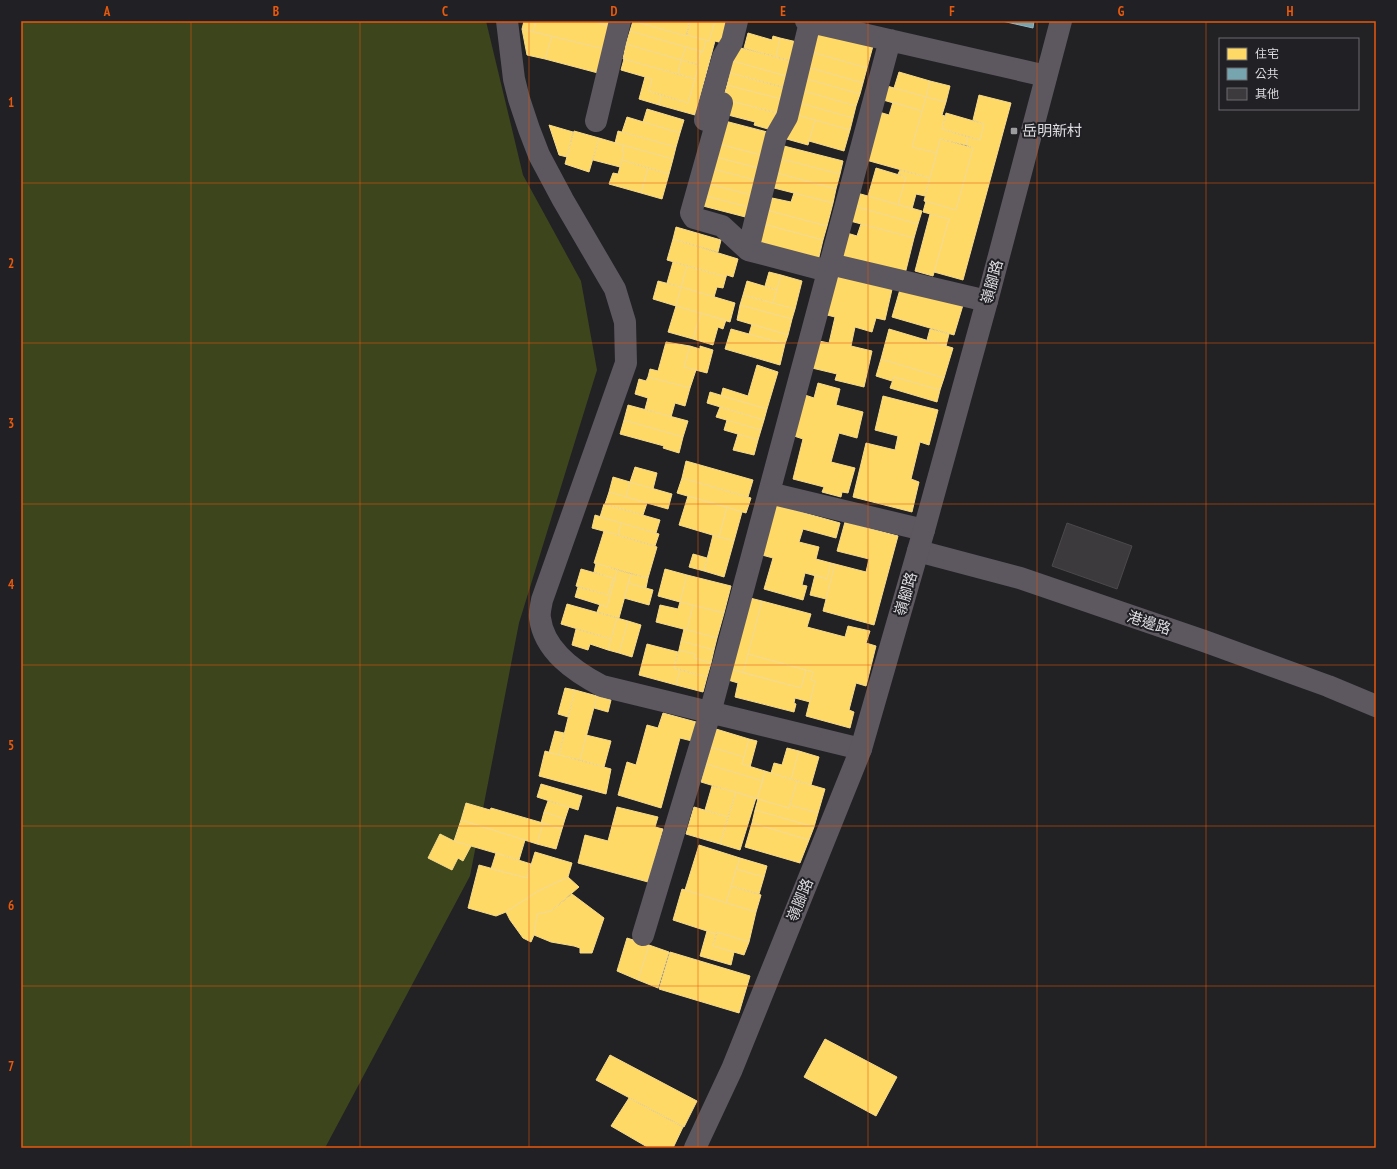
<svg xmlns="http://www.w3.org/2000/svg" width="1397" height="1169" font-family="'PT Sans Narrow','Noto Sans TC',sans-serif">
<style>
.forest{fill:#3d451d}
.homes{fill:#ffd966;stroke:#f5da8b}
.public{fill:#76a5af;stroke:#95b6be}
.building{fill:#3c3a3c;stroke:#4b494b}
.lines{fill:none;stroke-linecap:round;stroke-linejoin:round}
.minor{stroke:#5d5760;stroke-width:22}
.tertiary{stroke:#5d5760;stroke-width:22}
.grid{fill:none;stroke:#e8590c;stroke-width:1;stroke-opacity:0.55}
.poi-dot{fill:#9c9b9e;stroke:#212025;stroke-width:1.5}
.labels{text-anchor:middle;stroke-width:4;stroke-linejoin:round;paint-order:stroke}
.poi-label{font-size:15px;fill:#dddce0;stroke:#212025;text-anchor:start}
.street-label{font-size:15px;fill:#dddce0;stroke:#212025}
.neatline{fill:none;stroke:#e8590c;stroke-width:1.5}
.grid-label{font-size:13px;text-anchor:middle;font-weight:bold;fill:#e8590c}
</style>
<rect width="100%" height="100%" fill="#222124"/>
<!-- forest -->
<path class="forest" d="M21 21H486L523 175 581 281 597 370 519 623 470 876 325 1148H21Z"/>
<!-- homes -->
<path class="homes" d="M524 21H536L533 32 522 29Z
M536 21H591L610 26 604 49 533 32Z
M591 21H611L610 26Z
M633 21H644L643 24Z
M633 21 686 36 687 35 706 40 703 52 630 31Z
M644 21H690L686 36 643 24Z
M690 21H715L709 41 687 35Z
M715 21H723L732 23 726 44 715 41 695 115 659 105 661 95 688 103 699 65 697 64 701 51 703 52 706 40 709 41Z
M522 29 552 36 545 59 527 55Z
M814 29 873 46 867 68 808 51Z
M630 31 686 47 681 60 626 44Z
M748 33 772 40 773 36 780 38 776 57 744 48Z
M552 36 604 49 598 73 545 59Z
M780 38 797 42 792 61 776 57Z
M626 44 681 60 678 74 623 59Z
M686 47 701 51 697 64 681 60Z
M737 47 794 62 786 76 733 61Z
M808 51 867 68 863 83 804 66Z
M624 59 695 79 688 103 649 91 652 79 621 70Z
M681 60 699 65 695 79 678 74Z
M733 61 786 76 783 87 730 73Z
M804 66 863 83 860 94 800 77Z
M899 72 930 81 926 97 894 88Z
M730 73 792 90 789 101 727 85Z
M645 77 652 79 649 91 661 95 659 105 639 99Z
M800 77 860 94 856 106 797 89Z
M930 81 950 86 946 102 926 97Z
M727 85 789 101 785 115 723 99Z
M887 86 926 97 922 111 883 100Z
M797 89 856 106 853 118 793 101Z
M979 95 1011 103 963 280 934 272 949 219 923 212 926 201 956 210 973 148 966 145 968 137 980 140 984 124 973 120Z
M926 97 946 102 942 115 945 116 942 129 968 137 966 145 940 139 937 153 912 147Z
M732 101 780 114 775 131 754 125 755 122 728 115Z
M793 101 853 118 850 130 790 113Z
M893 102 922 111 912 147 937 153 930 178 866 160 879 112 889 115Z
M647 109 684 120 680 133 643 122Z
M790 113 815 120 808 145 783 138Z
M946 113 984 124 980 140 942 129Z
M627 117 680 133 676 147 622 132Z
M815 120 850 130 844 151 809 141Z
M725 121 775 134 769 157 719 144Z
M549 125 573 132 567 157 559 155Z
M574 131 599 138 589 172 565 164Z
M618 131 676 147 673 159 615 143Z
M599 138 623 145 622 151 624 152 620 167 593 160Z
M940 139 973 148 956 210 924 201Z
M719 144 769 157 766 170 716 157Z
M623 145 673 159 669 174 622 160 624 152 622 151Z
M784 146 843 161 840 174 781 159Z
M716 157 766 170 763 182 713 169Z
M781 159 840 174 836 189 777 173Z
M622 160 648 168 641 193 609 184 613 173 618 174Z
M648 168 669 174 662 199 641 193Z
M876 168 906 177 898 205 868 196Z
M713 169 763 182 759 197 709 184Z
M900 170 930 178 925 196 916 194 912 209 898 205 906 177 898 174Z
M777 173 836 189 833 203 774 188Z
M709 184 759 197 756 209 706 196Z
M794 193 833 203 827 226 769 211 772 198 791 202Z
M857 193 922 211 918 224 854 206Z
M706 196 756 209 753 219 703 206Z
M854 206 918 224 914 238 850 221Z
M759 208 827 226 823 240 756 222Z
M930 214 949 219 933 276 915 271Z
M756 222 823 240 818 261 751 243Z
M861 224 914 238 904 278 840 260 847 233 857 236Z
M676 227 721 240 718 252 673 239Z
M673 239 738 259 733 277 727 275 726 277 667 260Z
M673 262 687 266 681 287 667 283Z
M687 266 726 277 723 288 717 287 714 297 681 287Z
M769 272 781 275 777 290 765 286Z
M837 272 893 285 885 320 876 318 872 332 855 327 851 346 872 351 864 387 835 380 837 374 812 368 819 341 829 343 835 317 827 315Z
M781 275 802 281 795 309 773 303Z
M658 281 681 287 676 306 653 299Z
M747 281 777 290 773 303 743 295Z
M901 286 963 305 954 335 892 317Z
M681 287 735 303 730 322 676 306Z
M743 295 795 309 792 319 740 305Z
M740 305 792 319 788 335 737 320Z
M676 306 701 313 693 339 668 332Z
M701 313 726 320 723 329 718 327 713 345 693 339Z
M752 324 788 335 785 344 749 334Z
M731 329 785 344 780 365 725 349Z
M889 329 953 348 944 378 881 359Z
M930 329 949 334 946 346 927 340Z
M666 342 690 346 684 367 696 370 690 388 648 377 650 369 658 371Z
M690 346 700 349V346L713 350 707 373 684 367Z
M881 359 944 378 940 390 894 377 892 381 876 376Z
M757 365 778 372 767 409 721 396 723 388 748 396Z
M648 377 690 388 685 406 675 403 671 417 645 409 648 398 635 394 639 379 646 381Z
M894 377 940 390 937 402 890 388Z
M818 383 840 389 836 405 863 412 857 438 839 433 831 462 855 468 848 493 842 492 841 497 822 492 824 487 793 479 803 439 794 436 805 395 814 398Z
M710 392 767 409 764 420 707 403Z
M883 396 938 410 929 445 920 442 911 479 919 482 912 512 853 497 866 443 895 450 898 436 875 430Z
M628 405 688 421 683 437 624 420Z
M720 407 764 420 761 430 716 417Z
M624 420 683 437 679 453 663 448 664 446 620 434Z
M727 420 761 430 758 440 724 430Z
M738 434 758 440 754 455 733 450Z
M686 461 753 480 748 497 682 478Z
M635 467 657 473 653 489 630 482Z
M613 477 630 482 626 497 609 492Z
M682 478 751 498 746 513 677 493Z
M630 482 672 494 668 509 626 497Z
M609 492 647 503 643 515 605 504Z
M688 496 727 507 719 537 679 525Z
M604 504 660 520 656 533 600 517Z
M776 505 840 523 836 538 803 529 799 542 819 547 816 559 831 563 827 579 805 573 802 585 807 586 803 600 764 589 773 558 762 555Z
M727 507 742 512 734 541 719 537Z
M595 515 621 523 618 535 592 528Z
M845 522 898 536 874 625 823 611 835 564 866 572 869 559 837 551Z
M621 523 659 534 655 546 618 535Z
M604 531 657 547 648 578 594 563Z
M713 535 734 541 724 577 704 571Z
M693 554 707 558 704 571 689 567Z
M596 563 617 570 615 579 594 572Z
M831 563 835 564 826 599 810 595 815 575 827 579Z
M581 569 613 578 608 595 576 586Z
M665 569 687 575 680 602 658 596Z
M617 570 631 574 619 618 597 612 600 604 607 607Z
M631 574 648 578 646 588 628 583Z
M687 575 731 586 724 613 680 602Z
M613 578 615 579 607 607 575 597 578 587 608 595Z
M628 583 653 590 649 605 624 598Z
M750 598 762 601 743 673 731 669Z
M762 601 811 614 807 627 845 637 848 626 870 631 866 643 876 646 866 686 856 683 849 710 854 712 850 728 806 716 815 681 811 680 813 672 748 654Z
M680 602 693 605 687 630 656 622 660 605 678 609Z
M567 604 617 618 611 639 561 624Z
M693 605 724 613 717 638 687 630Z
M617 618 628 621 619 653 608 650Z
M628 621 641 625 632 657 619 653Z
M576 629 611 639 608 650 590 644 588 650 572 645Z
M684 629 717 638 714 650 681 641Z
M681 641 714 650 711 663 694 658 695 654 679 650Z
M647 644 678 652 674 668 680 670 676 685 639 675Z
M679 650 695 654 694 658 711 663 707 677 674 668Z
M748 654 806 670 801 688 743 673Z
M731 669 801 688 806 670 813 672 811 680 815 681 810 702 795 698 794 703 796 704 794 712 735 697 738 683 728 680Z
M680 670 707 677 703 692 676 685Z
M565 688 575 690 568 717 558 714Z
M575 690 597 696 580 760 559 755Z
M597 696 611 700 608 712 594 708Z
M663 713 696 722 692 741 680 738 661 808 618 795 627 762 636 765 647 725 658 728Z
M716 729 749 739 744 757 711 747Z
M555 731 564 733 559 755 549 753Z
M586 735 611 741 604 767 580 760Z
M749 739 757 741 750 767 742 764Z
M711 747 744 757 742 764 765 771 763 781 706 764Z
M787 748 799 751 791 779 771 773 774 763 782 765Z
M545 751 611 769 606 794 539 776Z
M799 751 819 757 811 785 791 779Z
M706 764 763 781 757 799 701 782Z
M765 771 797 781 789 808 757 799Z
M797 781 825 789 818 813 790 805Z
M541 784 582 796 578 810 537 797Z
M712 786 736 792 728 817 705 810Z
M736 792 756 798 740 850 720 844Z
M758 799 789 808 790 805 818 813 814 827 755 810Z
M548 801 569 807 565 819 544 812Z
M466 803 490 810 491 808 543 823 537 844 461 820Z
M617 807 658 817 655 827 663 829 648 882 578 863 585 835 608 841Z
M694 807 728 817 720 844 686 834Z
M755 810 814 827 809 840 752 823Z
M544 812 565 819 562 829 541 823Z
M461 820 525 840 519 860 454 841Z
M543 823 562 829 556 849 537 844Z
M752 823 809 840 800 863 745 847Z
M440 834 454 841 471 846 463 861 458 858 452 870 428 858Z
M699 845 740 858 726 903 685 890Z
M535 852 572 863 568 877 538 891 506 912 496 916 468 908 479 865 527 878Z
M496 853 531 864 527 878 491 869Z
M740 858 767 866 764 877 736 869Z
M736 869 764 877 759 894 731 886Z
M568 877 579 887 551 911 537 914 534 935 531 942 523 938 510 920 506 912 538 891Z
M731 886 761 895 756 912 726 903Z
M682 889 756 912 749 942 717 932 716 934 673 920Z
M572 894 604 918 592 953H580V948L574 946 551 942 534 935 537 914 551 911Z
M707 931 716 934 713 946 734 952 731 965 700 956Z
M717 932 749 942 744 955 713 946Z
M627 938 649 945 638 980 617 971Z
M649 945 669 952 658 988 638 980Z
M670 952 750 976 739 1013 659 989Z
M825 1039 897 1077 876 1116 804 1077Z
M610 1055 697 1101 684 1127 596 1080Z
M629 1098 683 1127 673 1148H649L611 1126Z"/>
<!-- public -->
<path class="public" d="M1002 21H1034L1033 28Z"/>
<!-- building -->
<path class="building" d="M1067 523 1132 546 1117 589 1052 566Z"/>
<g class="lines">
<!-- minor -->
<path class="minor" d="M507 21 514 79 519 99 529 129 539 155 563 200 615 289 625 322 626 363 542 600C541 606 539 613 540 618 544 651 575 672 602 686L861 749
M806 21 1046 76
M810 22 787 117 776 136 748 250 828 271
M722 103 691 213 694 218 722 226 748 250
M705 120 723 57 732 42 737 21
M596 121 620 21
M830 264 987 301
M769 493 924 530
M918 551 1020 578 1204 641 1328 686 1376 706
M643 935 710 713 890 40"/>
<!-- tertiary -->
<path class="tertiary" d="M695 1148 732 1069 861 749 924 530 987 301 1061 21"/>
</g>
<!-- grid -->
<path class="grid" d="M191 21V1148M360 21V1148M529 21V1148M698 21V1148M868 21V1148M1037 21V1148M1206 21V1148M21 183H1376M21 343H1376M21 504H1376M21 665H1376M21 826H1376M21 986H1376"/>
<!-- markers -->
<rect class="poi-dot" x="1010" y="127" width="8" height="8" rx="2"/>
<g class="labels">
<!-- poi labels -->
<g class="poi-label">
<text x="1022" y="136">岳明新村</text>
</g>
<!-- street labels -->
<g class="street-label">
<text transform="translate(992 282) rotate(-75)" y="5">嶺腳路</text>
<text transform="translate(906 594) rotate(-74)" y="5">嶺腳路</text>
<text transform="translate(1149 623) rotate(18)" y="5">港邊路</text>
<text transform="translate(800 900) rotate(-68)" y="5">嶺腳路</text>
</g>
</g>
<!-- border -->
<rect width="1397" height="1169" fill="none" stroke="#212025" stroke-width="44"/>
<!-- legend -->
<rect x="1219" y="38" width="140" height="72" fill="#212025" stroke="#6c6b70"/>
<rect x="1227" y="48" width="20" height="12" fill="#ffd966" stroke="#6c6b70"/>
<text x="1255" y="58" font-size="12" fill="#dddce0">住宅</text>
<rect x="1227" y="68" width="20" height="12" fill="#76a5af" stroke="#6c6b70"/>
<text x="1255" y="78" font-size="12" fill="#dddce0">公共</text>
<rect x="1227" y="88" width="20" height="12" fill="#3c3a3c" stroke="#6c6b70"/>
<text x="1255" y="98" font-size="12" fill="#dddce0">其他</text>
<rect x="22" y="22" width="1353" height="1125" class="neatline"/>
<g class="grid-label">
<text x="107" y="16">A</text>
<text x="276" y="16">B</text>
<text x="445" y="16">C</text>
<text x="614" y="16">D</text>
<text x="783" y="16">E</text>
<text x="952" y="16">F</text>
<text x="1121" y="16">G</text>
<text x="1290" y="16">H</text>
<text x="11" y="107">1</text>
<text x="11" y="268">2</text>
<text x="11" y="428">3</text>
<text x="11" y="589">4</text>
<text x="11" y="750">5</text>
<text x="11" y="910">6</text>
<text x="11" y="1071">7</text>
</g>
</svg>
